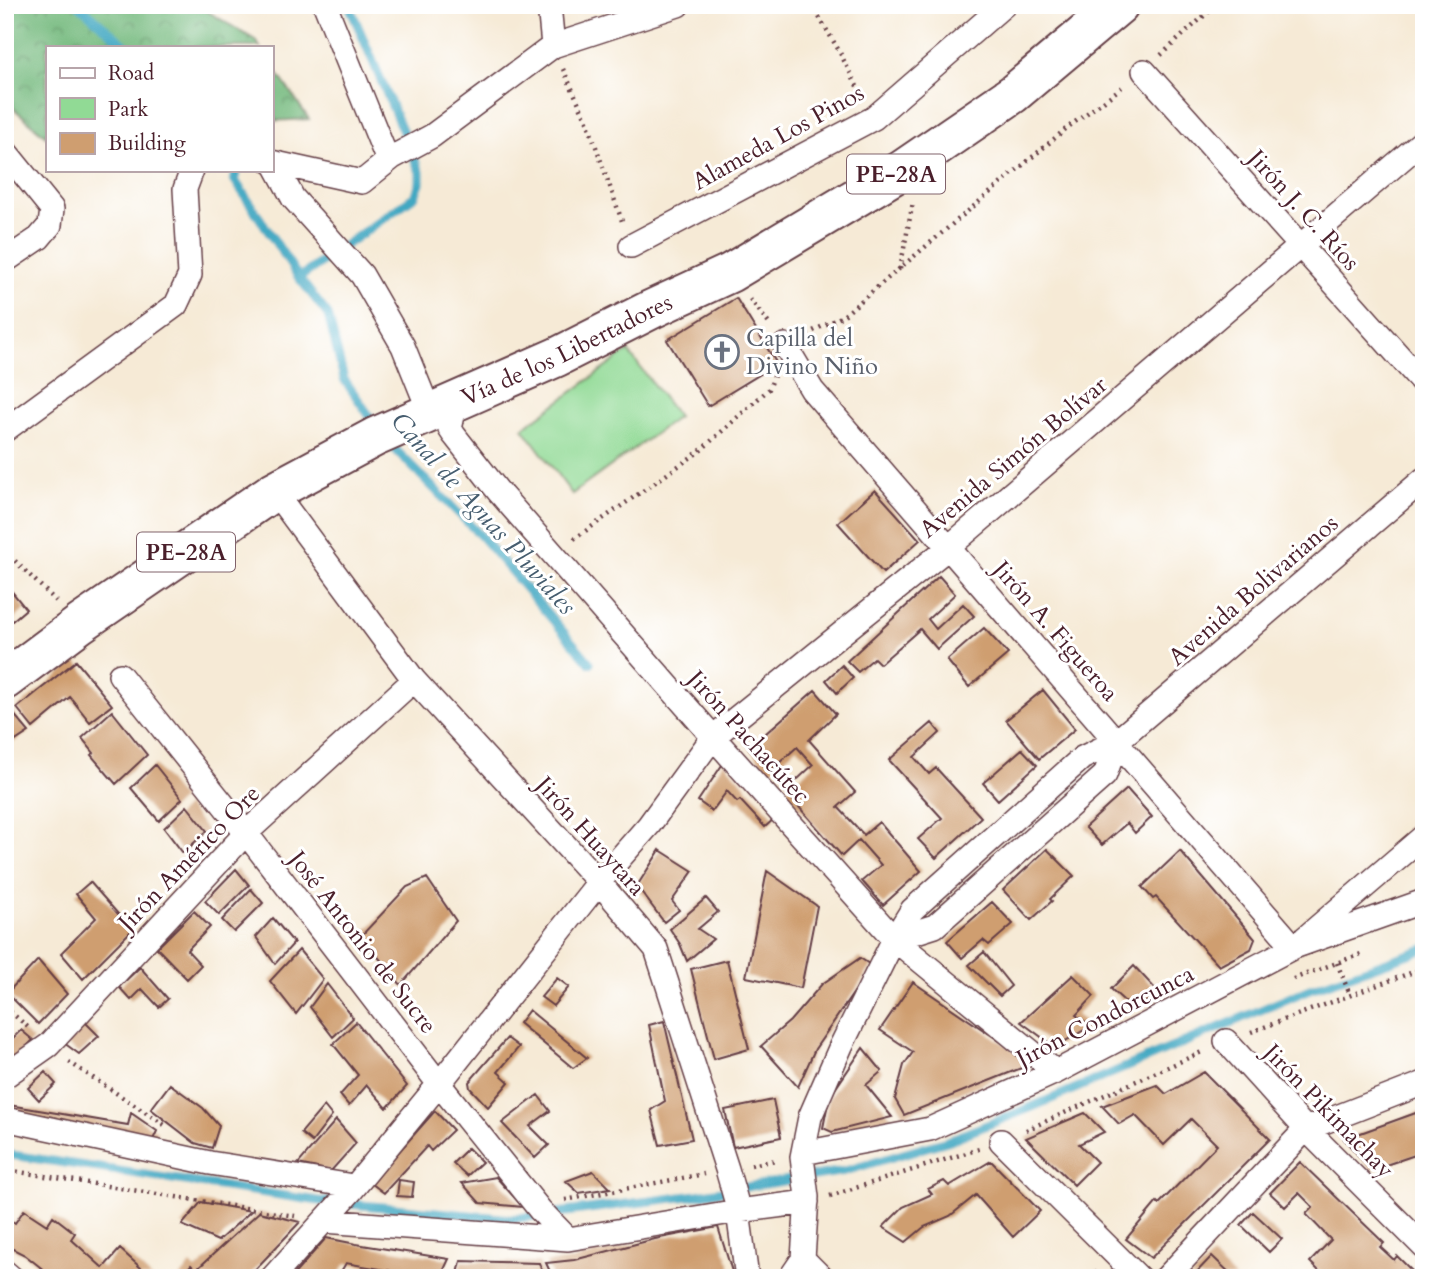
<svg xmlns="http://www.w3.org/2000/svg" width="1429" height="1283" font-family="Cardo,serif">
<style>
.green{fill:#91da95;stroke:#6e7c60;stroke-width:2}
.forest{fill:url(#forest-crowns);stroke:#5f6c54;stroke-width:2}
.lines{fill:none;stroke-linecap:round;stroke-linejoin:round}
.stream{stroke:#42a8c2;stroke-width:9}
.building{fill:#cf9e70}
.minor-casing{stroke:#643d45;stroke-width:26}
.trunk-casing{stroke:#643d45;stroke-width:42}
.path{stroke:#643d45;stroke-width:4.5;stroke-dasharray:2 5;stroke-linecap:butt}
.minor{stroke:#fff;stroke-width:23}
.trunk{stroke:#fff;stroke-width:38}
.labels{text-anchor:middle;stroke-width:6;stroke-linejoin:round;paint-order:stroke}
.shield{fill:#fff;stroke:#80626b;stroke-width:2}
.shield-label{font-size:23px;font-weight:bold;fill:#4a1f2b}
.street-label{font-size:24px;fill:#4a1f2b;stroke:#fff}
.worship-label{font-size:24px;fill:#5b616d;stroke:#fff;text-anchor:start}
.water-label{font-size:26px;font-style:italic;fill:#465d6f;stroke:#fff}
</style>
<defs>
<pattern id="forest-crowns" width="20" height="18" patternUnits="userSpaceOnUse" patternTransform="scale(1.75)"><rect width="20" height="18" fill="#74ba7e"/><path d="M2 6a3 3 0 1 1 6 0M12 15a3 3 0 1 1 6 0" fill="none" stroke="#619767"/></pattern>
</defs>
<rect width="100%" height="100%" fill="#fff"/>
<filter id="ink" filterUnits="userSpaceOnUse"><feTurbulence type="fractalNoise" baseFrequency=".0143" numOctaves="2"/><feDisplacementMap in="SourceGraphic" scale="14" xChannelSelector="R" yChannelSelector="G"/><feConvolveMatrix kernelMatrix="1 2 1 2 8 2 1 2 1" color-interpolation-filters="sRGB"/></filter>
<filter id="wash" filterUnits="userSpaceOnUse"><feTurbulence type="fractalNoise" baseFrequency=".00686" numOctaves="4" result="noise"/><feDisplacementMap in="SourceGraphic" scale="28" xChannelSelector="R" yChannelSelector="G"/><feGaussianBlur stdDeviation="1.57" result="paint"/><feColorMatrix in="noise" values="0 0 0 0 0 0 0 0 0 0 0 0 0 0 0 0 0 1.4 0 .05"/><feComposite in="paint" operator="in"/></filter>
<g filter="url(#wash)">
<rect width="100%" height="100%" fill="#f6ead6"/>
<!-- green -->
<path class="green" d="M628 351 678 417 572 494 523 428Z"/>
<!-- forest -->
<path class="forest" d="M5 5H197L255 40 260 47H47V137L5 101Z
M271 64 309 119 271 121Z"/>
<g class="lines">
<!-- stream -->
<path class="stream" d="M79 5 127 47
M238 170 234 179 299 278 328 315 344 379 377 427
M299 278 415 196 420 183V172L349 5
M387 441 480 535 590 663
M5 1154 319 1201 511 1219 697 1195 845 1171 947 1141 1032 1107 1310 989 1424 949"/>
</g>
<g id="blocks">
<!-- building -->
<path class="building" d="M736 298 777 364 708 406 667 340Z
M875 490 920 540 883 573 838 523Z
M939 576 955 594 928 619 936 629 963 604 974 616 937 649 920 629 880 664 874 658 858 672 847 661Z
M5 583 26 609 5 627Z
M984 628 1008 654 969 687 947 660Z
M76 661 112 705 90 722 70 697 33 728 17 708Z
M842 665 853 678 837 693 826 680Z
M815 690 836 714 809 740 855 792 838 807 864 835 879 822 921 871 883 905 862 881 881 865 859 840 842 856 785 791 813 765 797 747 769 772 749 748Z
M1043 690 1075 729 1039 759 1006 720Z
M112 711 147 755 116 784 91 755 94 753 82 738Z
M12 712 29 732 8 746 11 749 5 754V717Z
M932 723 940 733 914 757 929 774 936 768 981 817 936 858 918 839 942 818 889 760Z
M1022 749 1037 765 998 800 983 783Z
M724 762 775 818 765 827 740 800 737 802 727 791 712 811 698 801Z
M155 765 182 799 159 821 131 788Z
M1127 789 1152 817 1135 833 1127 823 1102 845 1085 827Z
M187 806 207 831 183 853 164 828Z
M1047 849 1074 876 1050 899 1052 901 1031 920 1003 890Z
M660 850 693 871 672 901 679 910 664 922 637 886Z
M1180 851 1255 939 1251 949 1219 966 1156 897 1153 899 1142 887Z
M236 869 249 885 219 915 205 901Z
M767 871 817 906 801 988 746 977Z
M427 878 456 921 401 985 361 936 407 887Z
M90 882 132 930 83 979 61 953 96 918 76 894Z
M251 889 263 903 234 932 222 920Z
M706 898 718 912 698 929 713 939 687 961 680 944 670 929Z
M992 902 1013 924 989 945 983 940 962 958 947 941Z
M194 911 210 927 187 950 201 965 187 979 157 948Z
M273 918 294 943 275 964 256 937Z
M299 950 323 979 296 1014 270 981Z
M984 952 1011 986 1000 996 969 965Z
M860 958 872 966 815 1049 798 1087 761 1046 790 1021 822 984Z
M38 960 67 994 38 1024 7 993Z
M727 960 749 1049 714 1059 691 969Z
M1134 966 1160 994 1133 1009 1111 989Z
M140 967 168 999 159 1007 142 989 131 1000 119 987Z
M1073 975 1094 996 1076 1015 1091 1026 1055 1047 1021 1022Z
M557 978 569 987 553 1006 541 997Z
M913 982 998 1040 1034 1063 904 1115 895 1099 904 1065 913 1052 880 1030Z
M327 984 353 1018 333 1037 310 1007Z
M529 1010 587 1058 573 1068 519 1023Z
M664 1021 692 1139 660 1145 651 1110 665 1101 649 1025Z
M85 1022 99 1036 79 1054 64 1043Z
M356 1022 407 1086 387 1108 367 1085 349 1106 340 1095 358 1075 333 1044Z
M21 1030 33 1040 5 1069V1046Z
M507 1038 519 1047 498 1072 509 1082 488 1107 470 1088 469 1082Z
M863 1048 882 1071 866 1085 892 1117 832 1132 823 1128 829 1098Z
M45 1072 56 1084 39 1100 28 1088Z
M1204 1072 1270 1139 1151 1258 1126 1239 1157 1202 1159 1204 1217 1145 1191 1119 1164 1145 1135 1115 1119 1124 1102 1106 1157 1085 1166 1094Z
M170 1084 203 1108 219 1126 212 1148 195 1143 151 1109Z
M538 1095 550 1111 530 1126 549 1145 535 1158 502 1123Z
M773 1100 781 1137 733 1147 725 1110Z
M9 1105 128 1125 131 1113 157 1131 152 1142 14 1120Z
M324 1106 332 1116 312 1142 301 1133Z
M1424 1110V1152L1371 1170 1344 1139Z
M435 1111 453 1130 431 1151 427 1146 384 1193 371 1183Z
M1085 1113 1104 1132 1079 1144 1097 1162 1074 1185 1026 1138Z
M336 1120 356 1143 331 1171 298 1164Z
M468 1148 482 1162 467 1176 453 1163Z
M991 1161 1040 1211 1013 1237 976 1195 950 1216 924 1227 906 1242 883 1227 903 1207 932 1194 928 1189 944 1181 949 1186Z
M1300 1162 1384 1243 1380 1247 1394 1260 1397 1256 1419 1278H1326L1310 1262 1331 1240 1306 1214 1313 1207 1299 1193 1285 1207 1270 1193Z
M593 1171 610 1188 579 1193 566 1181Z
M496 1177 523 1207 480 1203 462 1183Z
M399 1180 414 1182 412 1197 397 1196Z
M201 1202 251 1211 218 1241 182 1225Z
M24 1210 47 1225 53 1216 75 1233 71 1239 103 1268 120 1249 152 1278H54L25 1255 5 1245V1218L15 1223Z
M259 1212 300 1222 247 1278H179L191 1265 196 1270Z
M1253 1212 1282 1239 1269 1252 1241 1225Z
M718 1227 734 1278H679L678 1275 673 1278H553L546 1263 574 1260 655 1239Z
M326 1238 356 1244 449 1259 440 1278H391L392 1271 346 1263 337 1278H291Z
M1212 1256 1235 1278H1191Z
M461 1261 539 1263 545 1278H457Z
M1095 1271 1102 1278H1088Z"/>
</g>
</g>
<g filter="url(#ink)">
<use href="#blocks" fill-opacity="0" stroke="#643d45" stroke-width="2"/>
<g class="lines">
<!-- minor casing -->
<g class="minor-casing">
<path id="minor" d="M325 5 388 161
M549 5 553 46
M1144 71 1424 384
M5 151 52 209 50 225 39 238 5 261
M271 162 362 182 393 157 432 136 553 46 678 5
M274 163 293 198 362 275 403 346 430 413
M631 246 874 118 1004 5
M785 345 812 390 1294 947
M456 402 450 429 454 435 498 491 713 737 894 939 1056 1072
M5 430 176 305 190 275 185 189 192 170
M274 491 414 680 599 882 656 949 727 1169 737 1204 747 1278
M120 675 246 833 439 1084 540 1210 568 1239
M1305 938 1424 836
M894 939 935 926 1105 775 1117 741
M1226 1041 1306 1129 1424 1247
M5 1076 49 1045 246 833 414 680
M5 1119 210 1163 353 1186
M1001 1141 1139 1278
M803 1153 930 1129 1056 1072 1294 947 1424 901
M324 1221 568 1239 738 1211 807 1202
M803 1259 822 1278
M5 1272 12 1278
M272 1278 352 1190 439 1084 599 882 649 825 713 737 949 547 1424 140
M790 1278 803 1259 807 1197 802 1157 810 1117 841 1046 894 939 912 910 1082 758 1117 741 1424 479
M1166 1278 1306 1129 1424 1083"/>
</g>
<!-- trunk casing -->
<g class="trunk-casing">
<g id="trunk">
<path id="s1" d="M5 680 80 624 274 491 375 437 557 357 652 309 730 273 902 170 1013 94 1119 5"/>
</g>
</g>
<!-- path -->
<path class="path" d="M812 5 838 49 862 96
M1161 55 1216 5
M563 69 587 121 623 224
M900 269 913 202
M750 299 770 325
M807 334 843 316 1067 128 1125 85
M574 539 700 451 769 389 774 376
M5 551 56 601
M1337 963 1350 995
M1293 979 1361 954
M5 1007 30 1029
M1251 1032 1424 968
M69 1062 166 1126
M1026 1130 1204 1051
M6 1145 7 1170 295 1216
M751 1165 776 1160
M830 1196 979 1149
M565 1200 704 1174"/>
<!-- minor -->
<use href="#minor" class="minor"/>
<!-- trunk -->
<use href="#trunk" class="trunk"/>
</g>
</g>
<!-- icons -->
<defs>
<g id="church-ring" transform="scale(1.75)"><circle r="9.5" fill="#fff" stroke="#6b7280" stroke-width="1.5"/><path d="M-1.2-6h2.4v3.5h3.3v2.4h-3.3V6h-2.4V-.1h-3.3v-2.4h3.3Z" fill="#6b7280"/></g>
</defs>
<g fill-rule="evenodd">
<use href="#church-ring" x="722" y="352"/>
</g>
<g class="labels">
<!-- shield labels -->
<g class="shield">
<rect x="847" y="154.5" width="98" height="39" rx="5"/>
<rect x="137" y="532.5" width="98" height="39" rx="5"/>
</g>
<g class="shield-label">
<text x="896" y="182">PE-28A</text>
<text x="186" y="560">PE-28A</text>
</g>
<!-- street labels -->
<g class="street-label">
<text transform="translate(778 137) rotate(-29)" y="8">Alameda Los Pinos</text>
<text transform="translate(1304 210) rotate(48)" y="8">Jirón J. C. Ríos</text>
<text dy="8" stroke="none"><textPath href="#s1" startOffset="654">Vía de los Libertadores</textPath></text>
<text transform="translate(1013 457) rotate(-40)" y="8">Avenida Simón Bolívar</text>
<text transform="translate(1253 590) rotate(-41)" y="8">Avenida Bolivarianos</text>
<text transform="translate(1056 631) rotate(49)" y="8">Jirón A. Figueroa</text>
<text transform="translate(749 737) rotate(48)" y="8">Jirón Pachacútec</text>
<text transform="translate(591 836) rotate(48)" y="8">Jirón Huaytara</text>
<text transform="translate(189 858) rotate(-46)" y="8">Jirón Américo Ore</text>
<text transform="translate(363 942) rotate(52)" y="8">José Antonio de Sucre</text>
<text transform="translate(1105 1016) rotate(-27)" y="8">Jirón Condorcunca</text>
<text transform="translate(1329 1111) rotate(46)" y="8">Jirón Pikimachay</text>
</g>
<!-- worship labels -->
<g class="worship-label">
<text x="746" y="346">Capilla del<tspan x="746" dy="28">Divino Niño</tspan></text>
</g>
<!-- water labels -->
<g class="water-label">
<text transform="translate(484 513) rotate(48)" y="9">Canal de Aguas Pluviales</text>
</g>
</g>
<!-- margin -->
<rect width="1429" height="1283" fill="none" stroke="#fff" stroke-width="28"/>
<!-- legend -->
<rect x="46" y="46" width="228" height="126" fill="#ffffff" stroke="#b7a5aa" stroke-width="2"/>
<rect x="60" y="68" width="35" height="10" fill="#ffffff" stroke="#b7a5aa" stroke-width="2"/>
<text x="108" y="80" font-size="21" fill="#4a1f2b">Road</text>
<rect x="60" y="98" width="35" height="21" fill="#91da95" stroke="#b7a5aa" stroke-width="2"/>
<text x="108" y="116" font-size="21" fill="#4a1f2b">Park</text>
<rect x="60" y="133" width="35" height="21" fill="#cf9e70" stroke="#b7a5aa" stroke-width="2"/>
<text x="108" y="150" font-size="21" fill="#4a1f2b">Building</text>
</svg>
